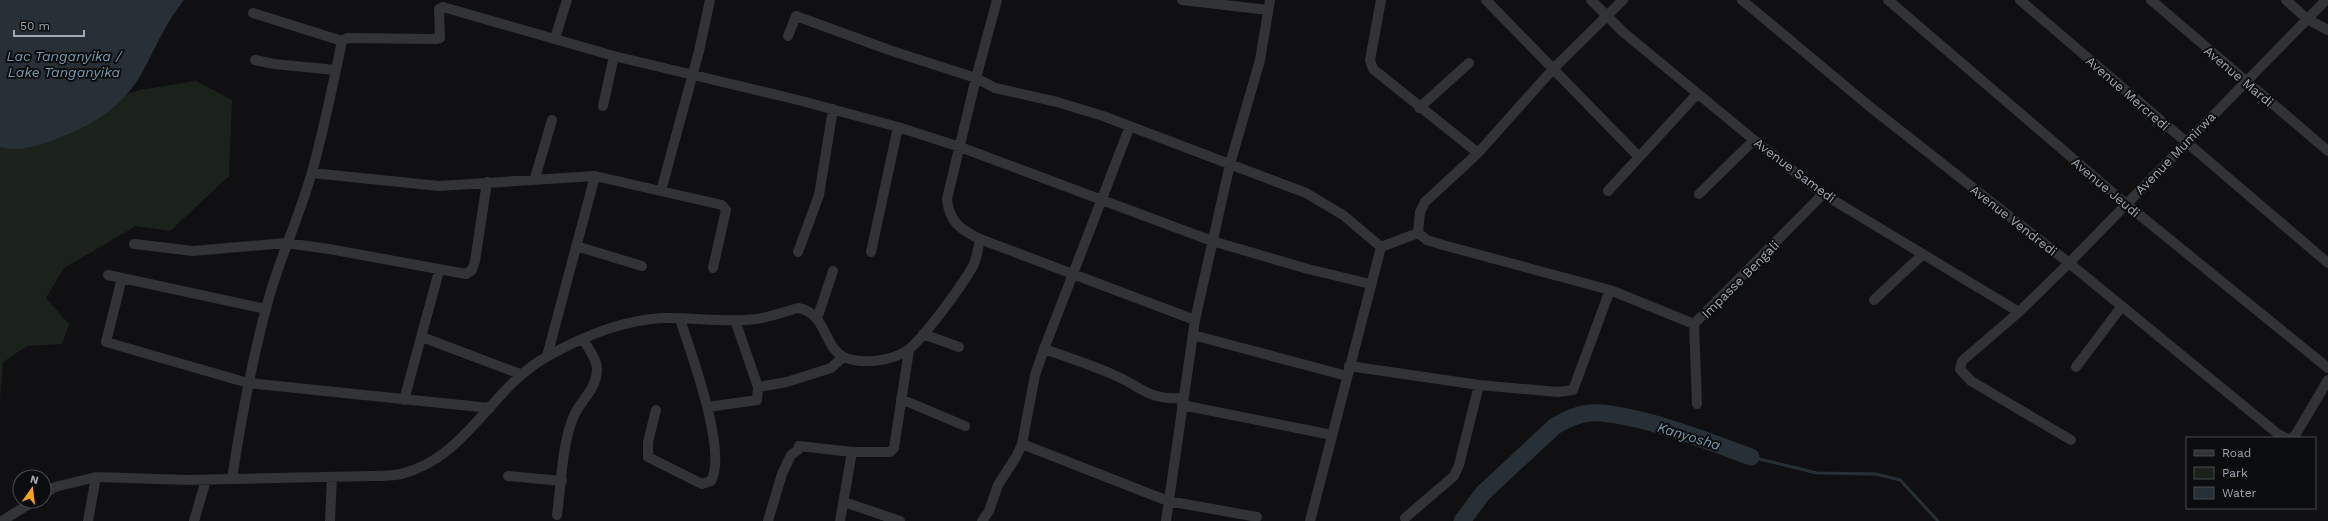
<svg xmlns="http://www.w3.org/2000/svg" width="2328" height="521" font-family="'Work Sans',sans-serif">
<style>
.green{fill:#1b221b}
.water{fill:#273036}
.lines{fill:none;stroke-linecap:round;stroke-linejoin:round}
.stream{stroke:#273036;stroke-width:3}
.river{stroke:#273036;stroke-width:17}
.minor{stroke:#313337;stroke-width:10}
.labels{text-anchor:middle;stroke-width:4;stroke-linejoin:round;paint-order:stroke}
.street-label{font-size:13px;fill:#a1a8b3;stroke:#0b0c0d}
.water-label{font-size:14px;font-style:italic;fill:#7699b0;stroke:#0b0c0d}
</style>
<rect width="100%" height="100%" fill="#101012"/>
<!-- green -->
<path class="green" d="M196 81 232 100 229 176 170 231 136 226 64 268 46 298 69 324 62 344 27 346 3 362 0 399V135L140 90Z"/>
<!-- water -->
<path class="water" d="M0 0H184C166 22 156 47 143 71 124 106 92 126 56 139 38 146 20 152 0 147Z"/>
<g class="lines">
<!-- stream -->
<path class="stream" d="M1751 457 1817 473 1876 474 1900 480 1938 521"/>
<!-- river -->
<path class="river" d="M1462 521 1483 493 1555 426C1568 418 1585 411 1601 413 1647 417 1707 441 1751 457"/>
<!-- minor -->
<path class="minor" d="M997 0 976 78 947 199C949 222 961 230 980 239L1195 320
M1182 0 1268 10
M1381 0 1370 60 1373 69 1478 153
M1486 0 1638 156
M1591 0 1623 32 1754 140 1823 194 2019 312
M1742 0 1869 106 2069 263 2278 434 2286 438
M1888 0 2126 204 2328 368
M2020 0 2328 263
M2151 0 2328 151
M2286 0 2307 19 2328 30
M253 13 342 41
M788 36 796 16 892 51 976 78 995 88 1057 102 1103 116 1306 193 1343 215 1381 247
M555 38 567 0
M255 60 274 64 336 70
M603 106 614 56
M1419 108 1469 63
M312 173 439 186 595 176 722 205 726 210 713 268
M535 178 552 120
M661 191 699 51 710 0
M1608 191 1697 94
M1699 194 1754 140
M1418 233 1420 212 1425 202 1478 153 1554 68 1623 0
M1418 233 1427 240 1443 245 1610 290 1694 324
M134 244 193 251 286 243 329 249 466 274 472 270 475 261 487 182
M576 246 642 266
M798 252 819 195 833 109
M871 252 898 127
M108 275 266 309
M122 278 106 342 248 383 490 408
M1874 300 1923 254
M817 319 833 271
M923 334 959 347
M1193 335 1347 376
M422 337 520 374
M1044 349C1067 357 1091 365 1114 375 1143 387 1146 400 1183 398
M547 356 595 176
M1349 366 1479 385 1558 392 1573 390 1610 290
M2076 367 2122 306
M758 387 787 382 831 368 843 357
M901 399 965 426
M404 400 439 271
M1697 404 1694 324 1823 194
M1182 405 1332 435
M708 407 757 400 758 387 735 320
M656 410 648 442V457L702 484 711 481C728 451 690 351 680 319
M2292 438 2296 434 2328 380
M2071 440 1971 381 1960 369 1962 361 2019 312 2069 263 2326 0
M1022 444 1168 501 1257 517
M508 476 562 481
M232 479C241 419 252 360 268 301 280 257 300 215 312 172 324 129 333 85 342 41L347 38 437 39 440 38 439 9 443 7 614 56 798 100 898 127 960 147 1212 241 1308 269 1370 284
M44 494 55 487 96 477 188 480 371 476C381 476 392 476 401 474 467 458 491 387 548 356 582 337 623 320 662 318 694 317 725 323 756 319 771 317 784 312 798 308 827 313 823 347 844 357 862 365 892 361 908 350 924 338 963 284 973 266 977 258 978 248 980 239
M844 502 900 521
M557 515C561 486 562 444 573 418 580 400 597 390 597 369 597 359 587 347 583 339
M1405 518 1454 476 1459 465 1479 385
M2 521 34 501
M88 521 96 477
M194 521 206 480
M330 521 332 477
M768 521 782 474 791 455 798 450 799 446 852 452H890L894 448 909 350
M840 521 852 452
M982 521 989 511 998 485 1016 457 1022 444 1035 375 1044 349 1130 126
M1166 521 1195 320 1230 164 1260 60 1270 0
M1310 521 1381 247 1418 233"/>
</g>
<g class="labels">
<!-- street labels -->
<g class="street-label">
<text transform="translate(2239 76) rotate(40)" y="5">Avenue Mardi</text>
<text transform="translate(2128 93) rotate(41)" y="5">Avenue Mercredi</text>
<text transform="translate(2175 153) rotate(-46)" y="5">Avenue Mumirwa</text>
<text transform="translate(1795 170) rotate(37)" y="5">Avenue Samedi</text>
<text transform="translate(2106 187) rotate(40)" y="5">Avenue Jeudi</text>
<text transform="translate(2014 220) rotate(38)" y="5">Avenue Vendredi</text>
<text transform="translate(1740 279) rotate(-45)" y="5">Impasse Bengali</text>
</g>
<!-- water labels -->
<g class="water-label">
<text x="64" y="61">Lac Tanganyika /<tspan x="64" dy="16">Lake Tanganyika</tspan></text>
<text transform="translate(1689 436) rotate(17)" y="5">Kanyosha</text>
</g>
</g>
<!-- legend -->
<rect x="2186" y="437" width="130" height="72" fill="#0b0c0d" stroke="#474a4f"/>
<rect x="2194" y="450" width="20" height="6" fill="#313337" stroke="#474a4f"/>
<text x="2222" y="457" font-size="12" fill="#a1a8b3">Road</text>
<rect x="2194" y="467" width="20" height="12" fill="#1b221b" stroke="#474a4f"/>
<text x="2222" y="477" font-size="12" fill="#a1a8b3">Park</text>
<rect x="2194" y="487" width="20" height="12" fill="#273036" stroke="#474a4f"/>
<text x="2222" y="497" font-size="12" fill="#a1a8b3">Water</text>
<!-- north arrow -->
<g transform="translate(32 489) rotate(14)"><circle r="19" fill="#0b0c0d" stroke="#474a4f"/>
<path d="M0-3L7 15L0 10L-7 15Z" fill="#f6a324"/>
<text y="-6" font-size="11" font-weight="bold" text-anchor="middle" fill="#a1a8b3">N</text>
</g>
<!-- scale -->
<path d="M14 30v6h70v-6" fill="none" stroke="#a1a8b3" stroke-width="2"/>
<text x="20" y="30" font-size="12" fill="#a1a8b3" stroke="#0b0c0d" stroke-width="3" paint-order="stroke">50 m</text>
</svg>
